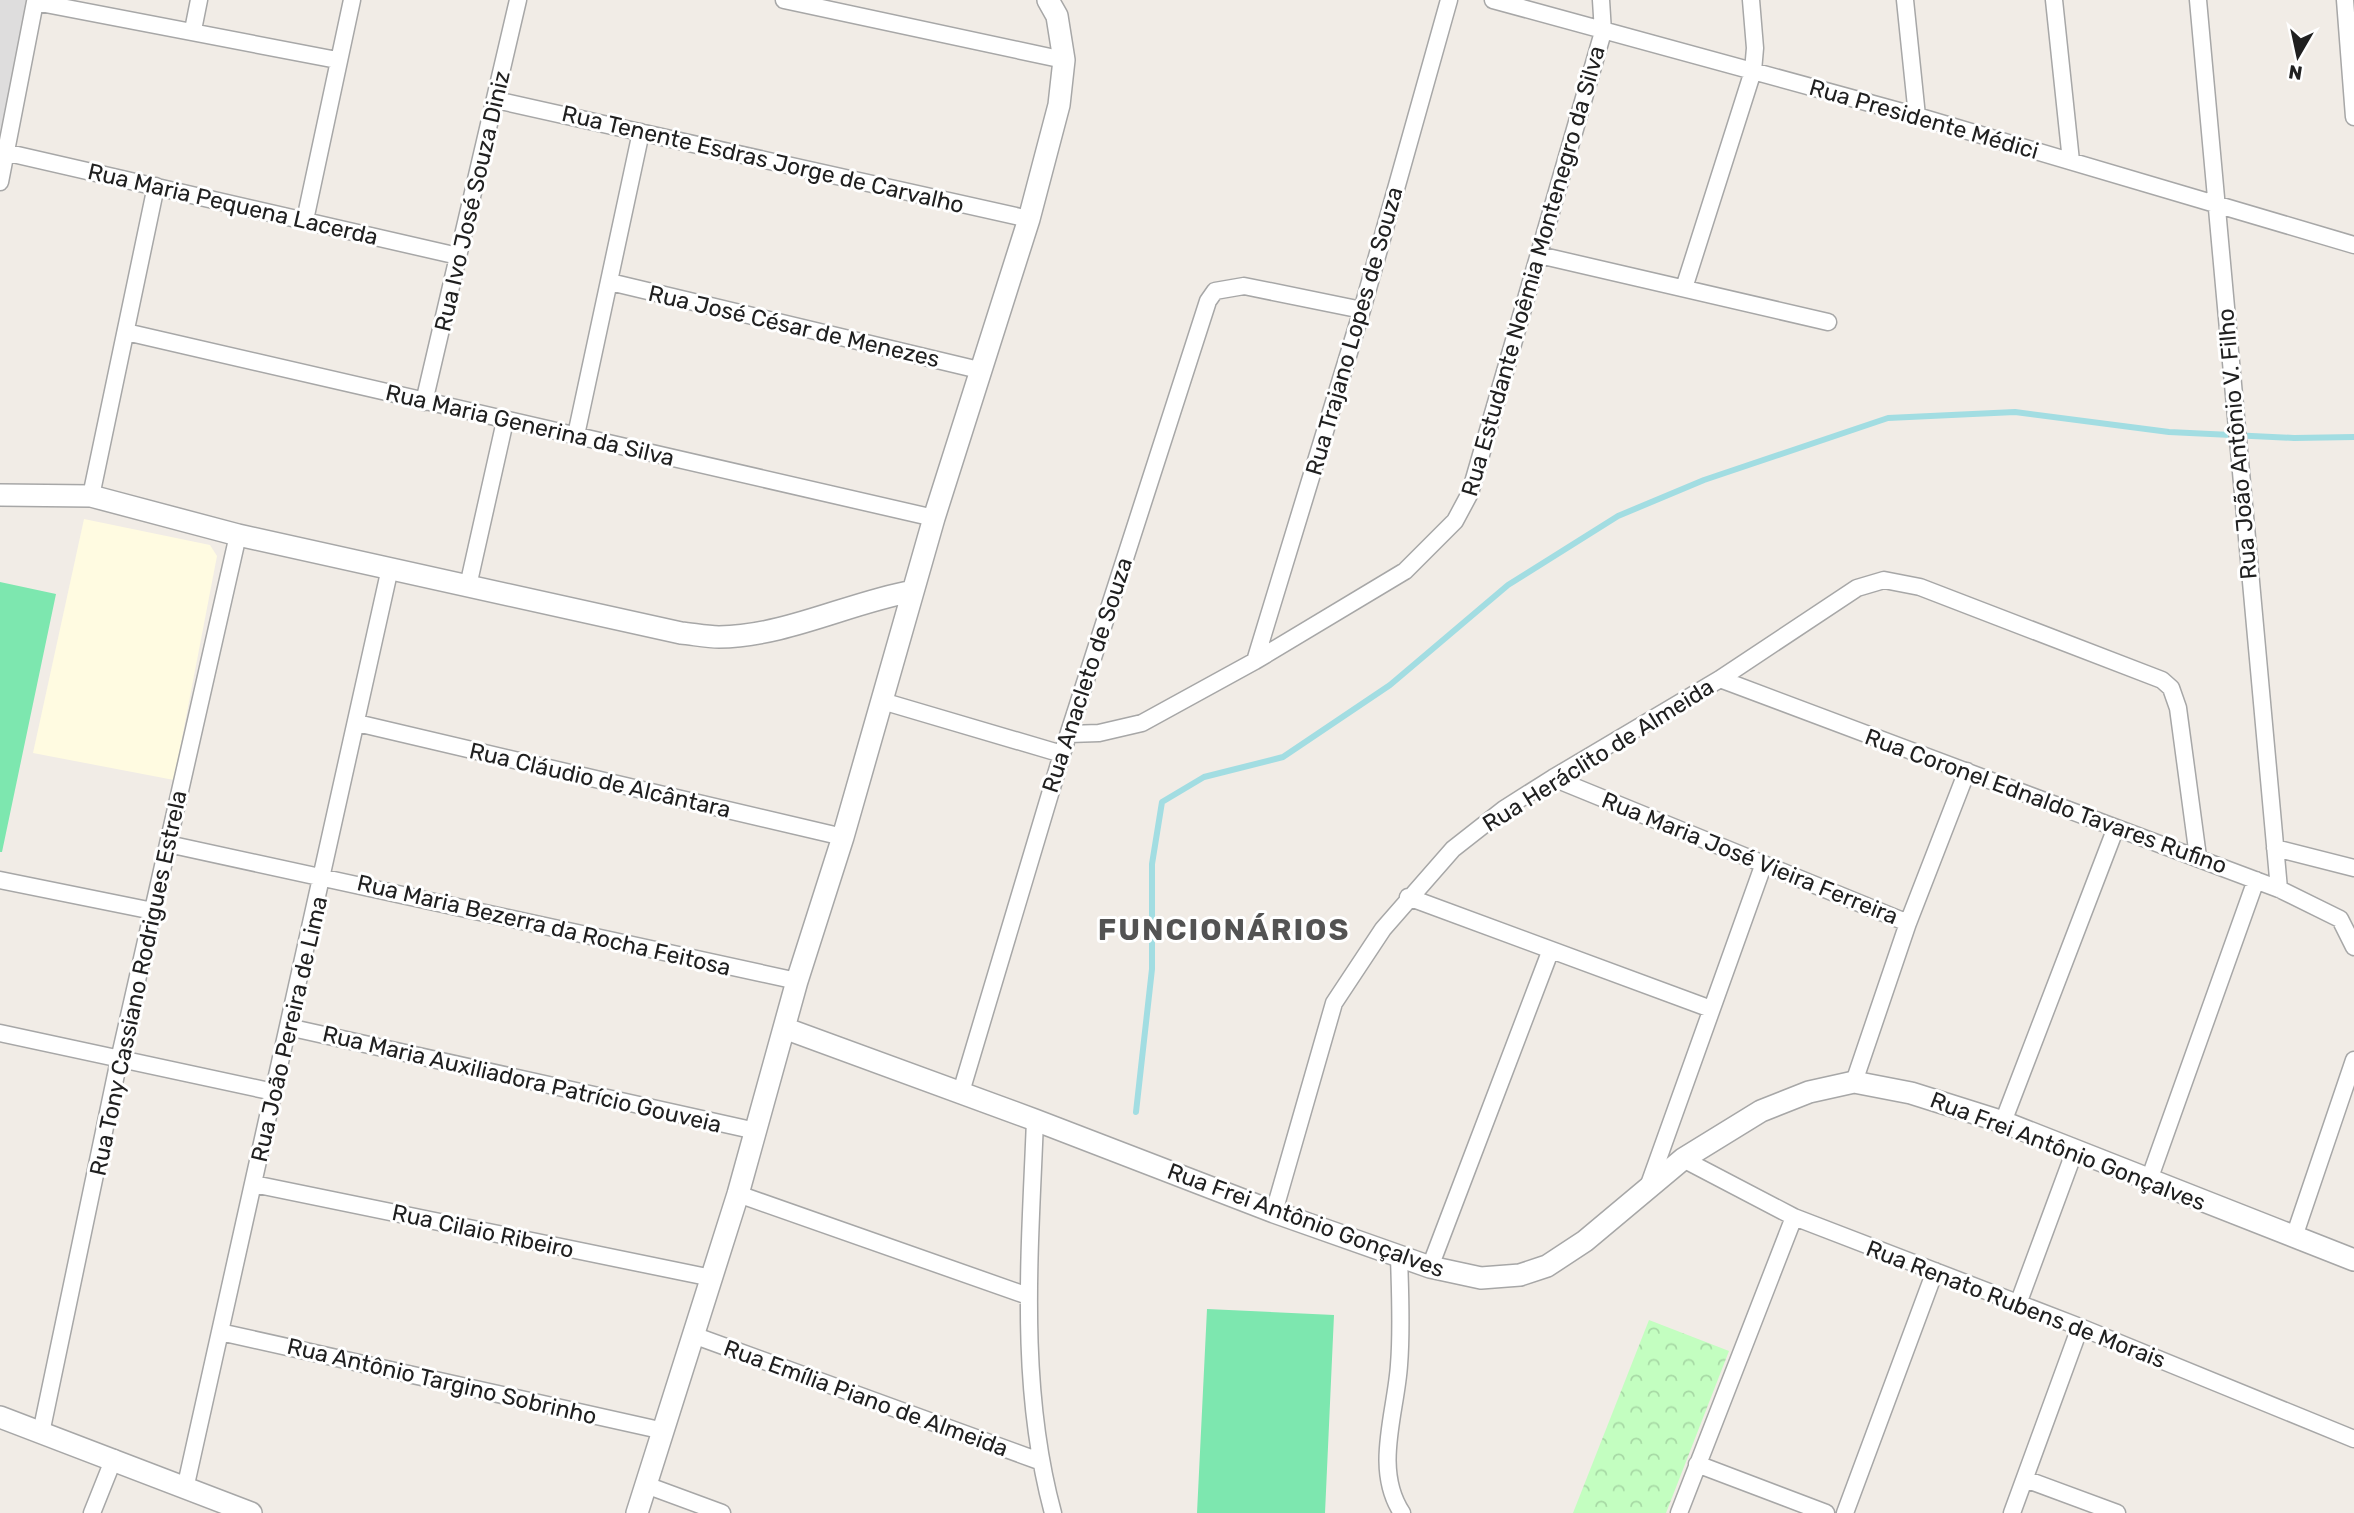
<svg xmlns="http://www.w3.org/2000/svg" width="2354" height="1513" font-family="Rubik,sans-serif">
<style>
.residential{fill:#dedddd}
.education{fill:#fffbe1}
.park{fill:url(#park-crowns)}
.pitch{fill:#7de7af}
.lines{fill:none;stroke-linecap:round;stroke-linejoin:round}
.stream{stroke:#a2dde2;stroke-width:6}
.minor-casing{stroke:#a7a7a7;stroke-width:19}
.tertiary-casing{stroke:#a7a7a7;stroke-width:24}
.minor{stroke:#fff;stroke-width:16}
.tertiary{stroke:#fff;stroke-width:21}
.labels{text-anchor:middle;stroke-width:6;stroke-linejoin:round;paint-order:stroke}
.street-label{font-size:23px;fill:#202020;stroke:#fff}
.district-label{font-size:30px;font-weight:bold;letter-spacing:2px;fill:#535353;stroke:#fff}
</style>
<defs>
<pattern id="park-crowns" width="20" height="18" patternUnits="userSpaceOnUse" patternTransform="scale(1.75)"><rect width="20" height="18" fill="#c3fec0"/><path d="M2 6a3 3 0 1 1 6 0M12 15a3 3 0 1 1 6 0" fill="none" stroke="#a7d9a5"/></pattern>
</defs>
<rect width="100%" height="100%" fill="#f1ece6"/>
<!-- residential -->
<path class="residential" d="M0 0H32L0 168Z"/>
<!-- education -->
<path class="education" d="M84 519 210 545 217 556 174 780 33 753Z"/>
<!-- park -->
<path class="park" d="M1649 1320 1729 1351 1666 1513H1573Z"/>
<!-- pitch -->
<path class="pitch" d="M0 582 56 594 2 852H0Z
M1207 1309 1334 1315 1325 1513H1197Z"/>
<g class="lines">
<!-- stream -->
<path class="stream" d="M1136 1112 1152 969V864L1162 802 1204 777 1283 757 1390 685 1508 585 1618 516 1704 480 1888 418 2015 412 2169 432 2294 438 2354 437"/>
<!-- minor casing -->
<g class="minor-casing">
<path id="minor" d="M784 0 1064 60
M1493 0 1917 116 2354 245
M1905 0 1917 116
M2054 0 2071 161
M2198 0 2279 889
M2345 0 2354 117
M193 30 199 0
M496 100 1029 219
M0 151 458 256
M0 182 35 2 337 60
M305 220 352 0
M1539 255 1828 322
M610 282 979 370
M1684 288 1753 71 1755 48 1751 0
M126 332 934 518
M424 402 518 0
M576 435 641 132
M91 496 156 186
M468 586 505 421
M1255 661 1362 310 1449 0
M1720 679 2279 889 2340 919 2354 947
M882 701 1062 754
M357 723 843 837
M1069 734 1099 733 1142 723 1255 661 1405 571 1455 521 1470 493 1603 32 1601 0
M1553 778 1908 923
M168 844 797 981
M2275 848 2354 868
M0 880 153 911
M1408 897 1711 1009
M288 1027 756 1131
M0 1033 274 1092
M1854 1082 1908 923 1967 771
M961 1092 1062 754 1208 301 1215 291 1244 286 1362 310
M1035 1120C1030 1252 1018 1384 1053 1513
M2003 1122 2115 830
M1683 1159 1794 1217 2080 1327 2354 1439
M2149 1180 2256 880
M254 1184 712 1278
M1647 1190 1763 866
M738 1194 1028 1296
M1274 1212 1334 1003 1383 929 1453 849 1504 809 1553 778 1720 679 1857 588 1884 580 1920 587 2162 680 2171 688 2178 708 2198 857
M2294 1237 2354 1060
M1399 1256C1400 1292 1402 1329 1399 1365 1396 1413 1373 1469 1402 1513
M1430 1267 1550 952
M2018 1304 2075 1150
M220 1332 664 1431
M693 1335 1039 1461
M41 1433 119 1060 238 535
M1697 1464 1826 1513
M2025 1479 2117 1513
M646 1485 722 1513
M185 1489 390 568
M92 1513 114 1458
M1679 1513 1794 1217
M1845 1513 1935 1271
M2012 1513 2080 1327"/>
</g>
<!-- tertiary casing -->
<g class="tertiary-casing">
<path id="tertiary" d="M0 495 91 496 238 535 681 633C693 634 706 637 719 637 786 636 848 603 913 591
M784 1028 1035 1120 1274 1212 1430 1267 1481 1278 1520 1275 1547 1266 1585 1241 1683 1159 1761 1111 1809 1092 1854 1082 1911 1093 2003 1122 2354 1260
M0 1417 251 1513
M637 1513 738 1194 797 981 843 837 934 518 1029 219 1059 105 1064 60 1057 16 1048 0"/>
</g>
<!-- minor -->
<use href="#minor" class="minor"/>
<!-- tertiary -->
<use href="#tertiary" class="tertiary"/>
</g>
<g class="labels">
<!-- street labels -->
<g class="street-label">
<text transform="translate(1924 119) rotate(16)" y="8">Rua Presidente Médici</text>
<text transform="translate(763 159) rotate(13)" y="8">Rua Tenente Esdras Jorge de Carvalho</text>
<text transform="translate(472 201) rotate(-77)" y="8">Rua Ivo José Souza Diniz</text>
<text transform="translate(233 204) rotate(13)" y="8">Rua Maria Pequena Lacerda</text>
<text transform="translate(1533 271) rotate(-74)" y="8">Rua Estudante Noêmia Montenegro da Silva</text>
<text transform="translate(794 326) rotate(13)" y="8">Rua José César de Menezes</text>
<text transform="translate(1354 331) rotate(-74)" y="8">Rua Trajano Lopes de Souza</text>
<text transform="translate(530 425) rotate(13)" y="8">Rua Maria Generina da Silva</text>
<text transform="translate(2237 444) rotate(-95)" y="8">Rua João Antônio V. Filho</text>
<text transform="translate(1087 675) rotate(-72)" y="8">Rua Anacleto de Souza</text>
<text transform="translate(1598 755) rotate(-32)" y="8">Rua Heráclito de Almeida</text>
<text transform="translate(600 780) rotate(13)" y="8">Rua Cláudio de Alcântara</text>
<text transform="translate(2046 801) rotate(20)" y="8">Rua Coronel Ednaldo Tavares Rufino</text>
<text transform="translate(1750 858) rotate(22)" y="8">Rua Maria José Vieira Ferreira</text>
<text transform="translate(544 925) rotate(13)" y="8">Rua Maria Bezerra da Rocha Feitosa</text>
<text transform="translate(138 983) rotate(-78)" y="8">Rua Tony Cassiano Rodrigues Estrela</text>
<text transform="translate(289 1029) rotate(-77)" y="8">Rua João Pereira de Lima</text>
<text transform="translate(522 1079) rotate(13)" y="8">Rua Maria Auxiliadora Patrício Gouveia</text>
<text transform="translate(2068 1151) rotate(21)" y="8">Rua Frei Antônio Gonçalves</text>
<text transform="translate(1306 1220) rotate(20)" y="8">Rua Frei Antônio Gonçalves</text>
<text transform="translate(483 1231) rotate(12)" y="8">Rua Cilaio Ribeiro</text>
<text transform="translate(2016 1304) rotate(21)" y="8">Rua Renato Rubens de Morais</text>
<text transform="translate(442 1381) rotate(13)" y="8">Rua Antônio Targino Sobrinho</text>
<text transform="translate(866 1398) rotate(20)" y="8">Rua Emília Piano de Almeida</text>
</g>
<!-- district labels -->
<g class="district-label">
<text x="1224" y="940">FUNCIONÁRIOS</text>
</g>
</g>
<!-- north arrow -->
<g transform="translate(2298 56) rotate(189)" stroke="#ffffff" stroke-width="5" paint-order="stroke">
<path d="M0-5L12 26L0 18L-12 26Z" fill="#202020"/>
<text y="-10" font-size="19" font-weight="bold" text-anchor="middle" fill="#202020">N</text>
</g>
</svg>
